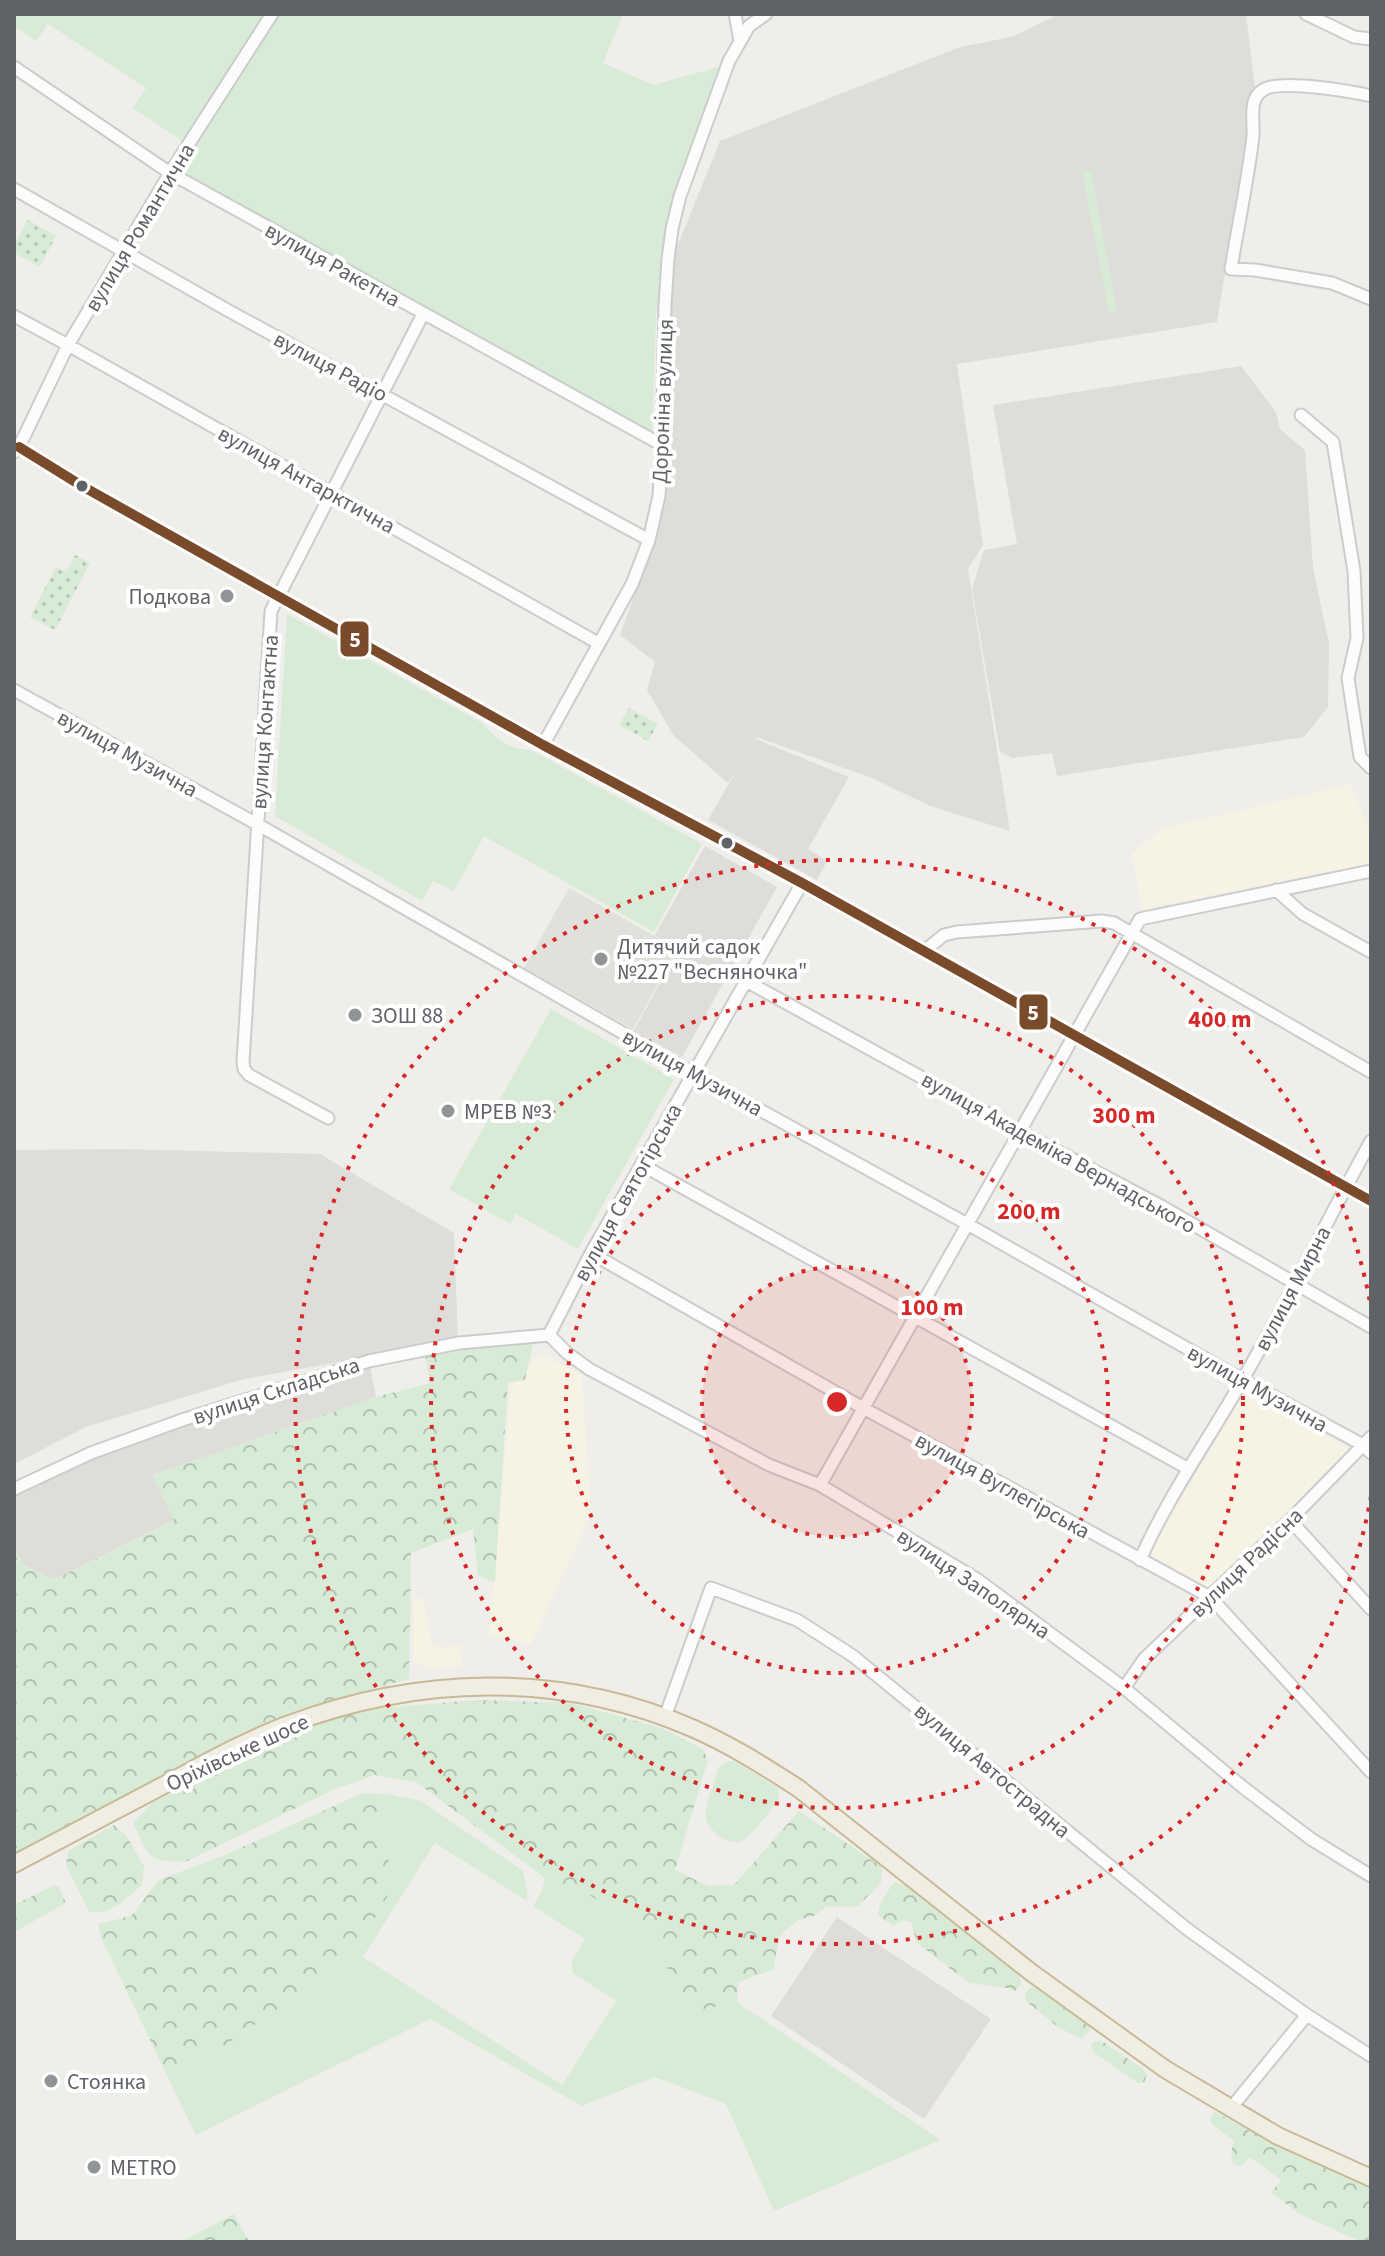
<svg xmlns="http://www.w3.org/2000/svg" width="1385" height="2256" font-family="'Source Sans 3',sans-serif">
<style>
.commercial{fill:#f7f3e4}
.industrial{fill:#dfddda}
.education{fill:#e2e0da}
.green{fill:#d8ebd6}
.forest{fill:url(#forest-crowns)}
.park{fill:url(#park-dots)}
.lines{fill:none;stroke-linecap:round;stroke-linejoin:round}
.minor-casing{stroke:#cbcccc;stroke-width:15}
.highway-casing{stroke:#c8b996;stroke-width:20}
.minor{stroke:#fdfcfc;stroke-width:11}
.highway{stroke:#f0ede3;stroke-width:16}
.bus-1-casing{stroke:#fff;stroke-width:16}
.bus-1{stroke:#7a4b2a;stroke-width:10}
.ring{fill:none;stroke:#d62828;stroke-width:4;stroke-dasharray:4 8}
.bus-dot{fill:#5f6368;stroke:#fff;stroke-width:3}
.poi-dot{fill:#919496;stroke:#fff;stroke-width:3}
.labels{text-anchor:middle;stroke-width:8;stroke-linejoin:round;paint-order:stroke}
.street-label{font-size:22px;fill:#5f6368;stroke:#fff}
.poi-label{font-size:22px;fill:#5f6368;stroke:#fff;text-anchor:start}
.centre{fill:#d62828;stroke:#fff;stroke-width:4}
.ring-label{font-size:24px;text-anchor:middle;font-weight:bold;fill:#d62828;stroke:#fff;stroke-width:8;stroke-linejoin:round;paint-order:stroke}
.line-badge{stroke:#fff;stroke-width:3}
.badge-label{font-size:22px;text-anchor:middle;font-weight:bold;fill:#fff}
</style>
<defs>
<pattern id="forest-crowns" width="20" height="18" patternUnits="userSpaceOnUse" patternTransform="scale(2)"><rect width="20" height="18" fill="#d8ebd6"/><path d="M2 6a3 3 0 1 1 6 0M12 15a3 3 0 1 1 6 0" fill="none" stroke="#b2c2b1"/></pattern>
<pattern id="park-dots" width="8" height="8" patternUnits="userSpaceOnUse" patternTransform="scale(2)"><rect width="8" height="8" fill="#d8ebd6"/><path d="M2 2h.1M6 6h.1" fill="none" stroke="#b2c2b1" stroke-width="1.8" stroke-linecap="round"/></pattern>
</defs>
<rect width="100%" height="100%" fill="#efeeea"/>
<!-- commercial -->
<path class="commercial" d="M1351 784 1371 836V863L1142 909 1132 854 1161 829Z
M545 1355 582 1376 591 1513 531 1644 489 1634 511 1385 534 1360Z
M1246 1390 1350 1450 1212 1590 1148 1554Z
M413 1597 423 1599 432 1645 441 1648 460 1645 462 1666 434 1669 422 1666 413 1660Z"/>
<!-- industrial -->
<path class="industrial" d="M1246 14 1255 88 1217 322 957 364 983 545 968 569 1010 831 930 806 872 778 756 737V739L849 777 808 849 827 861 817 880 708 820 738 768 728 783 674 736 647 690 655 662 620 635 653 542 663 498 673 257 720 141 960 47 1011 37 1058 15Z
M1241 366 1276 412 1280 429 1305 450 1313 568 1329 644 1328 707 1304 737 1057 776 1052 753 1013 758 1000 752 972 589 984 550 1017 544 993 405Z
M705 846 777 887 682 1057 634 1030 679 949 655 935Z
M122 1149 320 1154 454 1233 458 1341 244 1379 86 1427 16 1463 14 1427V1150Z
M369 1361 376 1397 153 1475 174 1520 54 1580 23 1564 14 1548V1489L91 1453Z
M837 1917 991 2019 924 2119 771 2016Z"/>
<!-- education -->
<path class="education" d="M569 888 678 949 633 1029 524 968Z"/>
<!-- green -->
<path class="green" d="M14 14H265L182 141 133 108 146 88 48 24 36 41 14 26Z
M278 14H623L603 63 653 85 719 67 667 215 656 316 652 435 178 173Z
M1091 171 1117 311 1109 313 1082 172Z
M287 614 482 723C497 739 509 750 531 750L702 844 654 932 484 836 454 891 433 881 422 901 275 816Z
M551 1009 674 1079 578 1249 516 1214 510 1224 449 1189Z
M729 1761 735 1762 777 1787C778 1791 779 1794 778 1799 776 1806 747 1840 740 1842 728 1845 708 1831 706 1818 704 1807 715 1781 718 1769L724 1763Z
M388 1794 421 1801 523 1871 527 1890V1901L435 1843 363 1957 562 2085 616 2001 573 1973 572 1960 585 1939 533 1906 542 1891 545 1878 581 1890 648 1931 690 2012 737 2002 941 2140 774 2211 726 2104 655 2077 582 2106 430 2019 196 2135 170 2082 351 1960 374 1844Z"/>
<!-- forest -->
<path class="forest" d="M535 1336 525 1380 508 1383 495 1582 478 1576 473 1529 411 1553 409 1679 303 1708 246 1731 14 1856V1548L23 1564 54 1580 174 1520 153 1475 376 1397 430 1383 424 1350Z
M478 1700 572 1703 661 1728 703 1749 708 1760 675 1870 708 1886 734 1885 799 1811 882 1867 881 1883 858 1906 826 1907 816 1915 798 1920 780 1935 773 1970 738 1982 737 2002 690 2012 648 1931 581 1890 545 1878 416 1782 375 1775 335 1789 187 1861C148 1864 148 1855 133 1823L153 1802 307 1725 378 1708Z
M363 1793 388 1794 375 1844 400 1874 351 1960 170 2082 101 1937 98 1924 131 1916 159 1880 225 1855Z
M114 1825 126 1835 144 1866 142 1885C126 1899 112 1915 89 1912L66 1865 68 1851Z
M893 1883 905 1885 1020 1976 1021 1985 1015 1991 1007 1988 969 1983 917 1943 911 1922 903 1920 893 1926 878 1915 880 1904Z
M55 1885 59 1887 66 1903 14 1932V1905Z
M1034 1987 1090 2027V2031L1082 2039 1059 2028 1025 2000V1995L1028 1989Z
M1095 2041H1102L1143 2069 1147 2075 1144 2083H1138L1093 2052 1091 2045Z
M1215 2112 1250 2131 1371 2189V2242H1361L1300 2214 1271 2193 1281 2180 1250 2157 1240 2167 1233 2164 1231 2152 1234 2141 1213 2125 1210 2119Z
M234 2214 249 2241 180 2242Z"/>
<!-- park -->
<path class="park" d="M28 220 56 236 40 267 14 253V245Z
M75 555 90 563 55 630 30 617 56 567 66 572Z
M629 708 658 724 648 741 619 725Z"/>
<g class="lines">
<!-- minor casing -->
<g class="minor-casing">
<path id="minor" d="M735 14 740 41
M1306 14 1354 37 1371 39
M14 67 170 173 662 445
M1371 96C1350 91 1279 79 1263 90 1248 99 1254 121 1253 136 1248 180 1238 225 1231 269L1255 270 1332 283 1371 299
M14 189 229 311 649 540
M14 316 68 345 598 643
M1301 415 1333 442 1354 571 1357 638 1348 678 1360 757 1371 768
M14 444 82 486 225 567 543 745 802 883 1371 1201
M14 452 19 447 68 345 170 173 272 14
M14 690 257 824 693 1073 969 1225 1243 1380 1363 1445 1371 1453
M543 745 632 584 649 540 659 496 662 445 665 305 668 259 672 229 680 196 729 61 749 26 766 14
M1276 890 1303 914 1371 952
M924 951 944 935 957 932 1102 921 1114 923 1371 1072
M746 981 1021 1132 1161 1206 1371 1327
M328 1118 249 1075 244 1069 243 1062 271 611 423 314
M642 1165 1187 1468
M591 1253 865 1409 1210 1597 1371 1772
M549 1335 567 1353 589 1369 769 1465 820 1485 978 1580 1124 1688 1244 1788 1311 1839 1371 1876
M549 1335 591 1253 802 883
M820 1485 1140 919 1371 871
M14 1489 91 1453 182 1420 369 1361 459 1343 549 1335
M1290 1520 1371 1609
M1140 1560C1168 1496 1209 1439 1243 1379 1288 1301 1327 1220 1371 1141
M1124 1688 1144 1659 1290 1520 1371 1437
M665 1717 711 1588 797 1620 853 1656 1187 1929 1307 2015 1371 2056
M1231 2108 1307 2015"/>
</g>
<!-- highway casing -->
<g class="highway-casing">
<path id="highway" d="M14 1864C64 1838 114 1811 164 1785 204 1764 243 1742 284 1726 418 1675 560 1671 692 1728 729 1744 764 1766 798 1788L1032 1973 1165 2069 1278 2136 1371 2178"/>
</g>
<!-- minor -->
<use href="#minor" class="minor"/>
<!-- highway -->
<use href="#highway" class="highway"/>
<!-- bus-1 casing -->
<g class="bus-1-casing">
<path id="bus-1" d="M19 447 82 486 543 745 802 883 1371 1201"/>
</g>
<!-- bus-1 -->
<use href="#bus-1" class="bus-1"/>
</g>
<!-- distance rings -->
<circle cx="837" cy="1402" r="135" fill="#d62828" fill-opacity=".12"/>
<g class="ring">
<circle cx="837" cy="1402" r="135"/>
<circle cx="837" cy="1402" r="271"/>
<circle cx="837" cy="1402" r="406"/>
<path d="M1371 1496A542 542 0 1 1 1371 1308"/>
</g>
<!-- markers -->
<g class="bus-dot">
<circle cx="82" cy="486" r="7"/>
<circle cx="727" cy="843" r="7"/>
</g>
<g class="poi-dot">
<circle cx="227" cy="596" r="8"/>
<circle cx="601" cy="959" r="8"/>
<circle cx="355" cy="1015" r="8"/>
<circle cx="448" cy="1111" r="8"/>
<circle cx="51" cy="2081" r="8"/>
<circle cx="94" cy="2167" r="8"/>
</g>
<g class="labels">
<!-- street labels -->
<g class="street-label">
<text transform="translate(139 227) rotate(-59)" y="8">вулиця Романтична</text>
<text transform="translate(333 264) rotate(29)" y="8">вулиця Ракетна</text>
<text transform="translate(331 366) rotate(28)" y="8">вулиця Радіо</text>
<text transform="translate(662 401) rotate(-88)" y="8">Дороніна вулиця</text>
<text transform="translate(307 479) rotate(29)" y="8">вулиця Антарктична</text>
<text transform="translate(264 722) rotate(-86)" y="8">вулиця Контактна</text>
<text transform="translate(128 753) rotate(29)" y="8">вулиця Музична</text>
<text transform="translate(693 1072) rotate(29)" y="8">вулиця Музична</text>
<text transform="translate(1059 1152) rotate(29)" y="8">вулиця Академіка Вернадського</text>
<text transform="translate(627 1192) rotate(-61)" y="8">вулиця Святогірська</text>
<text transform="translate(1292 1288) rotate(-62)" y="8">вулиця Мирна</text>
<text transform="translate(1258 1388) rotate(29)" y="8">вулиця Музична</text>
<text transform="translate(276 1390) rotate(-18)" y="8">вулиця Складська</text>
<text transform="translate(1003 1485) rotate(29)" y="8">вулиця Вуглегірська</text>
<text transform="translate(1246 1562) rotate(-44)" y="8">вулиця Радісна</text>
<text transform="translate(974 1583) rotate(34)" y="8">вулиця Заполярна</text>
<text transform="translate(237 1752) rotate(-25)" y="8">Оріхівське шосе</text>
<text transform="translate(993 1770) rotate(40)" y="8">вулиця Автострадна</text>
</g>
<!-- poi labels -->
<g class="poi-label">
<text x="211" y="604" text-anchor="end">Подкова</text>
<text x="617" y="954">Дитячий садок<tspan x="617" dy="25">№227 "Весняночка"</tspan></text>
<text x="371" y="1023">ЗОШ 88</text>
<text x="464" y="1119">МРЕВ №3</text>
<text x="67" y="2089">Стоянка</text>
<text x="110" y="2175">METRO</text>
</g>
</g>
<circle cx="837" cy="1402" r="12" class="centre"/>
<g class="ring-label">
<text x="1220" y="1027">400 m</text>
<text x="1124" y="1123">300 m</text>
<text x="1029" y="1219">200 m</text>
<text x="932" y="1315">100 m</text>
</g>
<g class="line-badge">
<rect x="339" y="620" width="31" height="38" rx="8" fill="#7a4b2a"/>
<rect x="1018" y="993" width="31" height="38" rx="8" fill="#7a4b2a"/>
</g>
<g class="badge-label">
<text x="355" y="647">5</text>
<text x="1033" y="1020">5</text>
</g>
<!-- border -->
<rect width="1385" height="2256" fill="none" stroke="#5f6368" stroke-width="32"/>
</svg>
